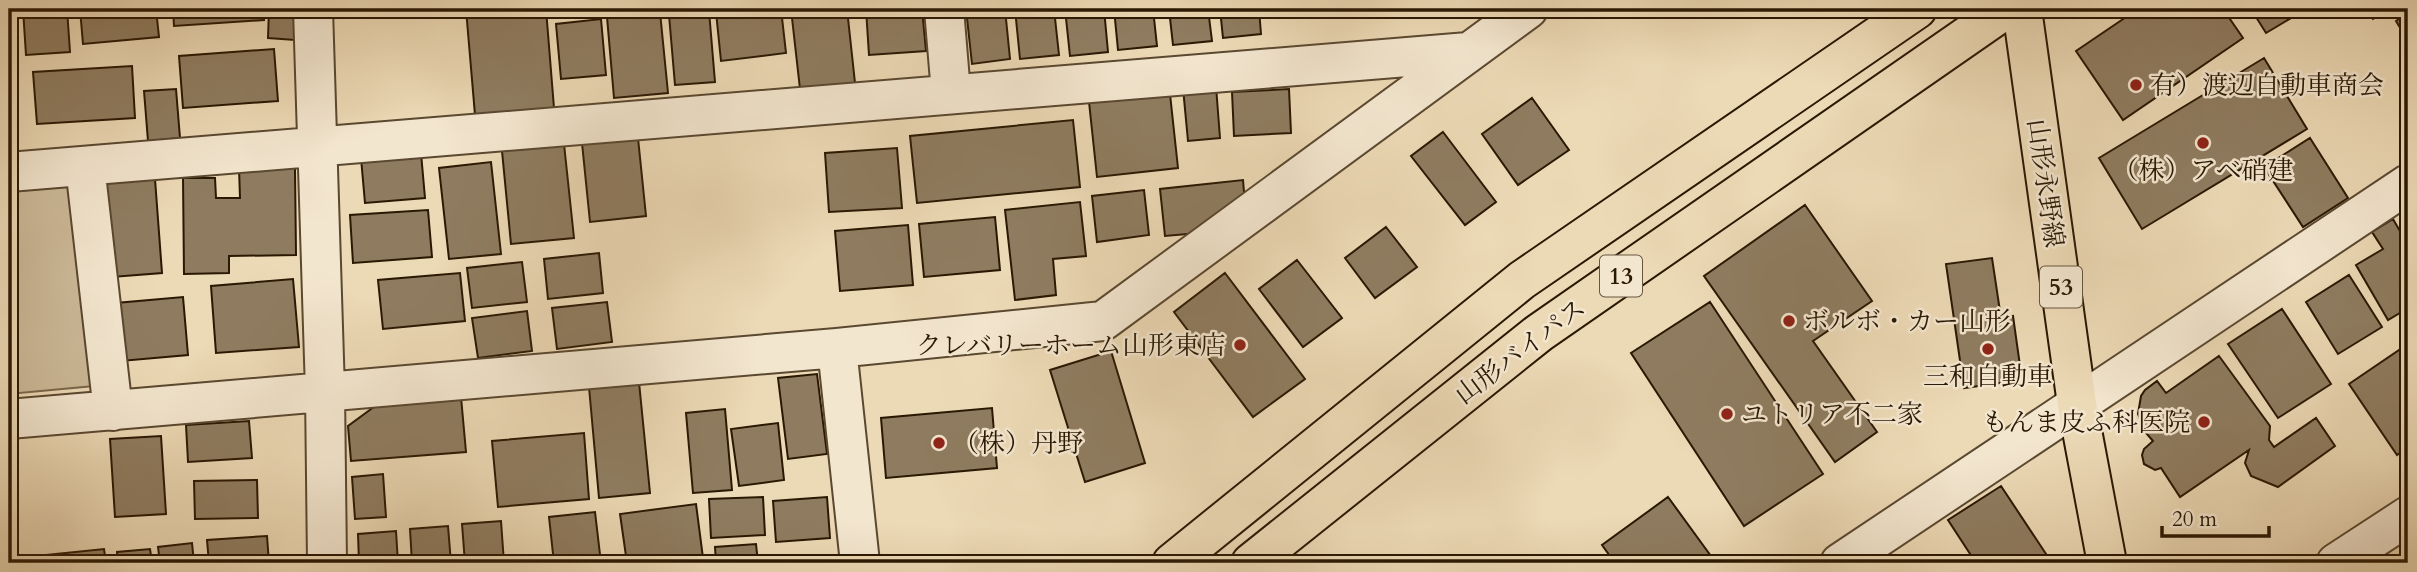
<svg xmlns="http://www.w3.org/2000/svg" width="2417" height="572" font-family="Cardo,'Noto Serif JP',serif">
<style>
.green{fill:#cbb897;stroke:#7a684d;stroke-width:2}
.building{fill:#8f7c60;stroke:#2a1803;stroke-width:2}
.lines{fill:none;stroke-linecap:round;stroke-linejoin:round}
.minor-casing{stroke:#5a4830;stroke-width:42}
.major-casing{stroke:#2a1803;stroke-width:42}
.highway-casing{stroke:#2a1803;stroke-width:42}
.minor{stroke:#f3e6cf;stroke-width:38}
.major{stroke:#ecd9b5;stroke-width:38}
.highway{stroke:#ecd9b5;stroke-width:38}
.poi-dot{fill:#8f2418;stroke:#f3e6cf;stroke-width:2.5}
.labels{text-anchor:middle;stroke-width:5;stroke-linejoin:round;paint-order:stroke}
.shield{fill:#f3e6cf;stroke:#665640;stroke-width:2}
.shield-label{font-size:24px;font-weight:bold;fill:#2a1803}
.poi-label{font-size:26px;fill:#2a1803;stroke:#f3e6cf;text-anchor:start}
.street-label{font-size:26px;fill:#2a1803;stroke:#f3e6cf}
</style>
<rect width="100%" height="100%" fill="#ecd9b5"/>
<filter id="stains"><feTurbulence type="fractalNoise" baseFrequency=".00286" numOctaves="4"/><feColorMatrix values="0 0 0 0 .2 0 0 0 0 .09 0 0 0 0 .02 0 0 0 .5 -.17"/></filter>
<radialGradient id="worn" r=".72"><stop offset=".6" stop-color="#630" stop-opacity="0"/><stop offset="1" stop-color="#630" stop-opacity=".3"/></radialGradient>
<!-- green -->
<path class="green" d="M72 185 94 386 9 394V192Z"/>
<!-- building -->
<path class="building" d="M23 9H67L70 52 26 55Z
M80 9H156L159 37 83 44Z
M173 9H263L264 20 174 26Z
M269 9H297L295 40 268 38Z
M348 9H408L348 13Z
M466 9H546L554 108 475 115Z
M748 9H781L786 53 721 61 716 12Z
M791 9H847L855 83 800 89Z
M866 9H922L926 51 869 55Z
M966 9H1005L1010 59 972 64Z
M1015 9H1054L1059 55 1020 59Z
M1065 9H1104L1108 52 1070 56Z
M1114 9H1153L1157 46 1118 50Z
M1169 9H1208L1212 41 1173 45Z
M1220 9H1259L1261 34 1223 38Z
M2138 9H2223L2243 38 2123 120 2076 51Z
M2251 9H2306L2266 33Z
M2367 9H2391L2373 19Z
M709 11 715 82 675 85 669 15Z
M660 12 668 93 614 98 607 17Z
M2408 13V41L2396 21Z
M601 19 606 75 561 79 556 24Z
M274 49 278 101 183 108 179 56Z
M2264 58 2307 129 2142 229 2099 158Z
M132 66 135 118 37 124 33 72Z
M1216 86 1220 138 1188 141 1183 88Z
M176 89 180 138 148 141 144 91Z
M1289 89 1291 133 1234 136 1232 92Z
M1170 94 1178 168 1097 177 1089 102Z
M1532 98 1569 150 1518 185 1482 134Z
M1073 120 1080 187 917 203 910 136Z
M1443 132 1496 202 1465 225 1411 156Z
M638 138 646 216 590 222 582 143Z
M2310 138 2348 198 2303 227 2264 167Z
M564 144 574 238 511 244 502 151Z
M897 148 902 208 829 212 825 153Z
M421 153 425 198 365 203 361 158Z
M491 162 501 254 449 259 439 168Z
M239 168H295L296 255 229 256V273L184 274 183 178H215L216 198H240Z
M155 179 162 273 112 277 104 182Z
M1243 180 1245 204 1199 233 1165 236 1160 189Z
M1144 190 1149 235 1097 242 1092 196Z
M1080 202 1086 256 1053 259 1056 295 1015 300 1005 210Z
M1805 205 1872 301 1813 341 1877 432 1835 462 1704 276Z
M428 210 432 257 353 263 350 215Z
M995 217 1000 270 924 277 919 224Z
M2393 219 2408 245V308L2388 320 2356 265 2383 249 2372 232Z
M908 225 913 285 840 291 835 231Z
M1386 227 1417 267 1375 298 1345 258Z
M599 253 603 293 548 299 544 259Z
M1992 258 2001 318 2013 316 2022 380 1964 388 1946 264Z
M1297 260 1342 318 1303 347 1259 289Z
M522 262 527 302 472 308 467 268Z
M460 273 465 321 383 329 378 280Z
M1225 273 1305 379 1253 417 1174 312Z
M2349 275 2382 327 2338 354 2306 302Z
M293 279 299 347 216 353 211 286Z
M183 297 188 355 121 361 116 303Z
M607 302 612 342 557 349 552 308Z
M1710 302 1823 474 1744 526 1631 353Z
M2282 309 2331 384 2278 418 2228 344Z
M527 311 532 351 478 358 472 318Z
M2408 344V447L2397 455 2349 384Z
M1111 351 1145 463 1085 482 1050 370Z
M2219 356 2270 426 2269 440 2274 447 2316 418 2335 446 2278 487 2251 476 2245 463 2249 450 2180 497 2161 468 2155 470 2144 464 2142 455 2144 449 2153 441 2146 433 2138 414 2141 396 2145 390 2157 381 2166 393Z
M817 374 827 454 788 459 778 378Z
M639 382 650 493 599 498 589 387Z
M461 397 466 452 351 461 348 426 378 404Z
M992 408 997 468 886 478 881 418Z
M725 409 732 490 693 493 686 413Z
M249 421 252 458 188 462 186 425Z
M778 423 784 480 739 486 731 429Z
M584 433 589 499 498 507 492 441Z
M161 436 166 514 115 517 110 439Z
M383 474 386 517 355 519 352 477Z
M257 480 258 518 195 519 194 481Z
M2001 486 2052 563H1976L1948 520Z
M763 497 765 535 711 538 709 499Z
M827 497 830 538 776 542 773 501Z
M1668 497 1716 563H1615L1602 545Z
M696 504 703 558 662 563H627L620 514Z
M595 512 601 563H554L549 517Z
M501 521 504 563H465L462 524Z
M448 526 451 563H412L410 529Z
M396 531 398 563H359L358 534Z
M267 536 269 563H209L207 540Z
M192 543 194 563H160L158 547Z
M756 544 758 563H716L715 547Z
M104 549 106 563H27V557Z
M150 549 152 563H118L117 552Z"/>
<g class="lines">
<!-- minor casing -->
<g class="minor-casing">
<path id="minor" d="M313 9 325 391 327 563
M944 9 951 93
M85 166 113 411
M9 172 1468 52
M837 348 860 563
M9 419 837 348 1103 321 1528 9
M1840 563 2408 184
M2336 563 2408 516"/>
</g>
<!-- major casing -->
<g class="major-casing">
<path id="major" d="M2022 9 2077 404 2107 563"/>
</g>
<!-- highway casing -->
<g class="highway-casing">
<path id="highway" d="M1172 563 1522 280 1917 9
M1251 563 1539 333 2006 9"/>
</g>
<!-- minor -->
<use href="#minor" class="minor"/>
<!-- major -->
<use href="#major" class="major"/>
<!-- highway -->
<use href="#highway" class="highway"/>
</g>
<!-- markers -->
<g class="poi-dot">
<circle cx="2136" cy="85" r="7"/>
<circle cx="2203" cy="143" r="7"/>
<circle cx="1789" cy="321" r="7"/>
<circle cx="1240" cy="345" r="7"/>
<circle cx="1988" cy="349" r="7"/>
<circle cx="1727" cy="414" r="7"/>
<circle cx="2204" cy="422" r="7"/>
<circle cx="939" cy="443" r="7"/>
</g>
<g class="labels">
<!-- shield labels -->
<g class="shield">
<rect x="1600" y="255.5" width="42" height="41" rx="5"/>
<rect x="2040" y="266.5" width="42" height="41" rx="5"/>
</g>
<g class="shield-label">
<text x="1621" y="284">13</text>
<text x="2061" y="295">53</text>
</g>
<!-- poi labels -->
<g class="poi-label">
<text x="2150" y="94">有）渡辺自動車商会</text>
<text x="2203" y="179" text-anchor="middle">（株）アベ硝建</text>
<text x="1803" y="330">ボルボ・カー山形</text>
<text x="1226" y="354" text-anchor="end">クレバリーホーム山形東店</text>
<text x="1988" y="385" text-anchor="middle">三和自動車</text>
<text x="1741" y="423">ユトリア不二家</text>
<text x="2190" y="431" text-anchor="end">もんま皮ふ科医院</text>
<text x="953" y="452">（株）丹野</text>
</g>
<!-- street labels -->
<g class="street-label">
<text transform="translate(2046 183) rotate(82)" y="9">山形永野線</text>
<text transform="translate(1520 351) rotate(-37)" y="9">山形バイパス</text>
</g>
</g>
<!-- margin -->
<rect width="2417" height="572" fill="none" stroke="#ecd9b5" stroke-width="35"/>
<rect x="10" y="10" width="2396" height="551" fill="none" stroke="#2a1803" stroke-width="3.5"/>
<rect x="18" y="18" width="2382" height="537" fill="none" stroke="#2a1803" stroke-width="2"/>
<!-- scale -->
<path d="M2162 526v10h107v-10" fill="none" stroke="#2a1803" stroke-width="3.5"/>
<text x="2172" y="526" font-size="21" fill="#2a1803" stroke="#f3e6cf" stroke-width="5" paint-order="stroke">20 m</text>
<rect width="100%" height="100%" filter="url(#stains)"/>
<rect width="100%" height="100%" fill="url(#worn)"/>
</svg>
